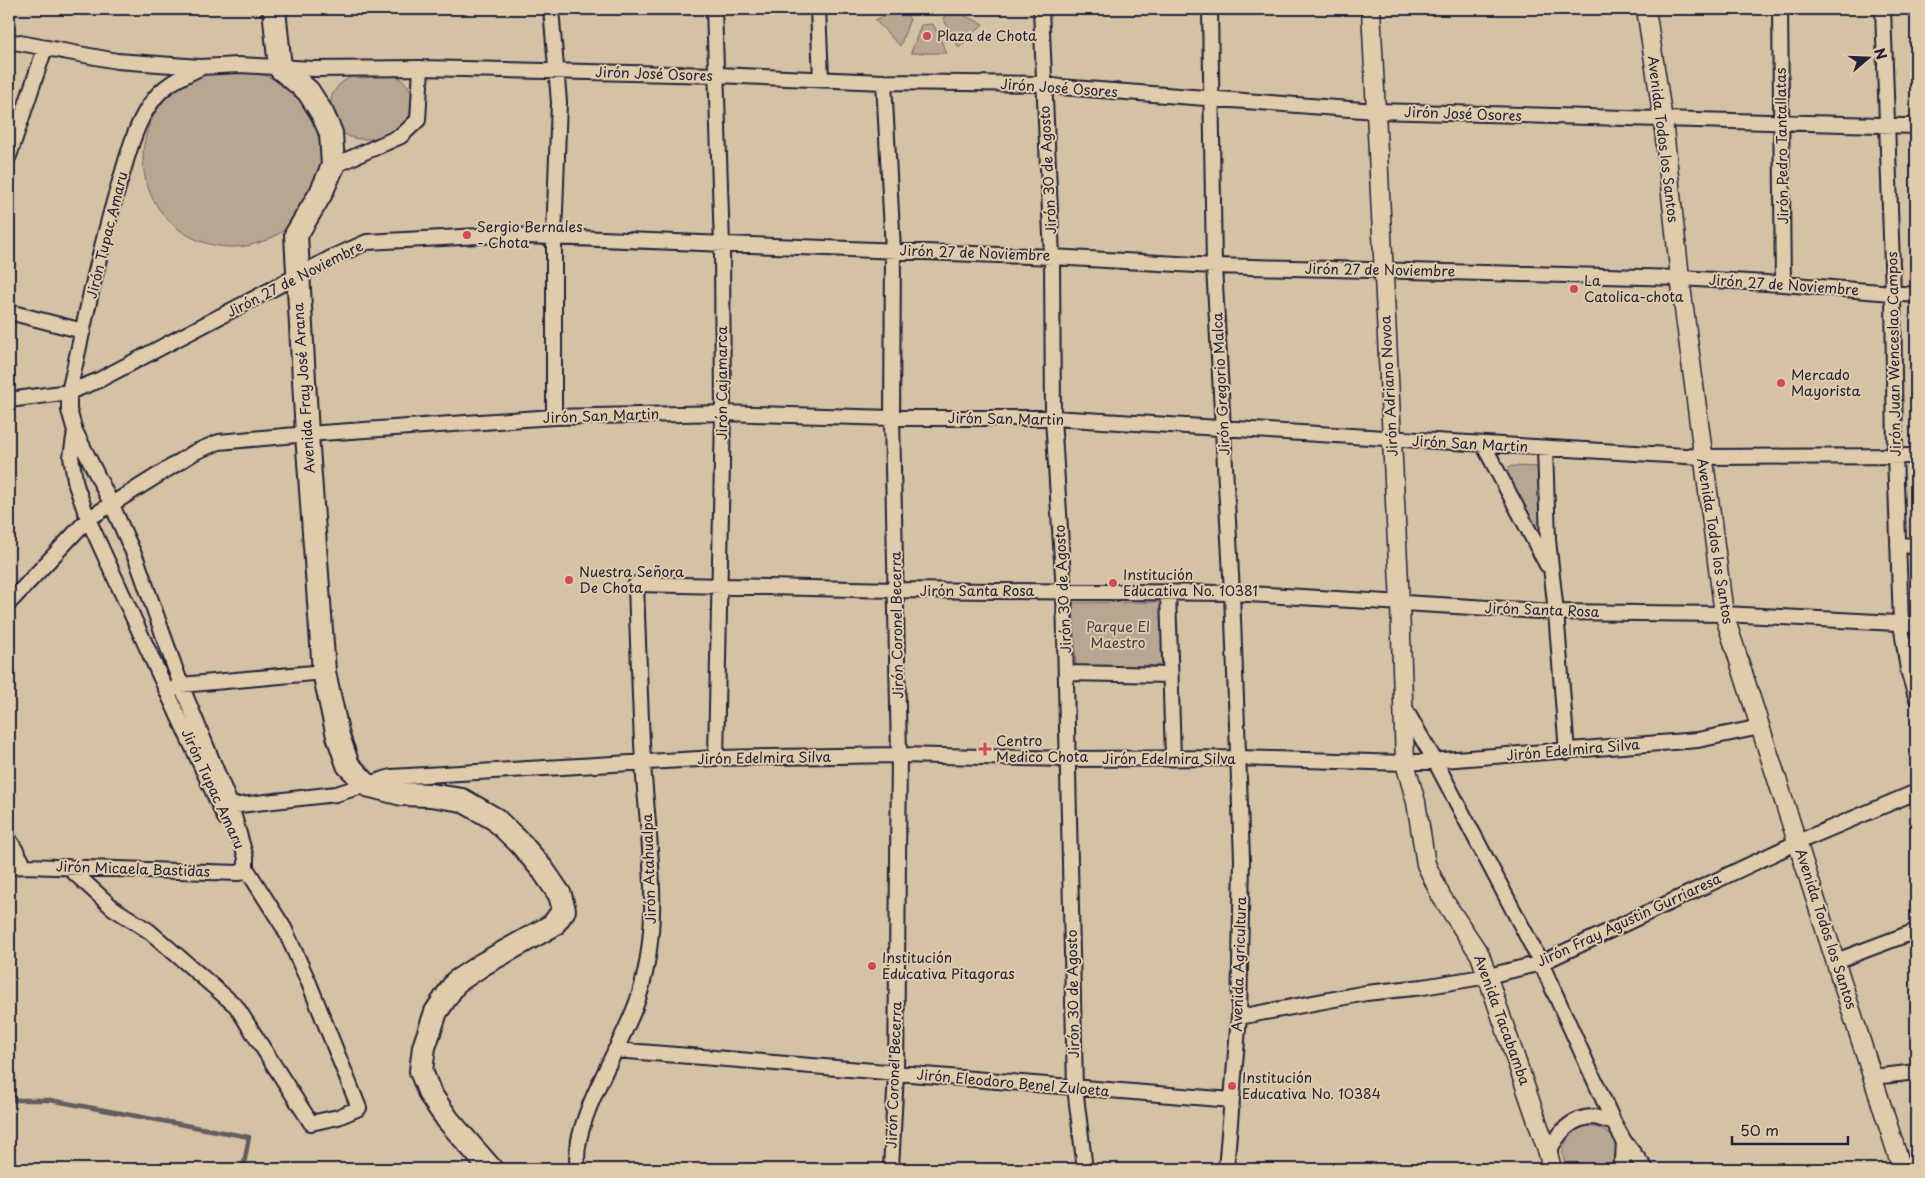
<svg xmlns="http://www.w3.org/2000/svg" width="1925" height="1178" font-family="'Playpen Sans',sans-serif">
<style>
.green{fill:#b7a692;stroke:#6c6466}
.lines{fill:none;stroke-linecap:round;stroke-linejoin:round}
.stream{stroke:#635b61;stroke-width:4.5}
.minor-casing{stroke:#22223b;stroke-width:18}
.tertiary-casing{stroke:#22223b;stroke-width:21}
.primary-casing{stroke:#22223b;stroke-width:26}
.minor{stroke:#e0cbaa;stroke-width:14}
.tertiary{stroke:#e0cbaa;stroke-width:18}
.primary{stroke:#e0cbaa;stroke-width:22}
.poi-dot{fill:#d1495b;stroke:#e0cbaa;stroke-width:2}
.labels{text-anchor:middle;stroke-width:4;stroke-linejoin:round;paint-order:stroke}
.poi-label{font-size:14px;fill:#22223b;stroke:#e0cbaa;text-anchor:start}
.street-label{font-size:14px;fill:#22223b;stroke:#e0cbaa}
.park-label{font-size:14px;fill:#403c4c;stroke:#e0cbaa}
</style>
<rect width="100%" height="100%" fill="#d5c1a3"/>
<filter id="ink" filterUnits="userSpaceOnUse"><feTurbulence type="fractalNoise" baseFrequency=".02" numOctaves="2"/><feDisplacementMap in="SourceGraphic" scale="10" xChannelSelector="R" yChannelSelector="G"/><feConvolveMatrix kernelMatrix="1 2 1 2 8 2 1 2 1" color-interpolation-filters="sRGB"/></filter>
<g filter="url(#ink)">
<!-- green -->
<path class="green" d="M902 9 910 19 900 46 875 20Z
M952 10 983 24 959 48 943 18Z
M933 24 947 53H911L921 25Z
M143 158a89 89 0 1 1 178 0a89 89 0 1 1-178 0Z
M357 74C367 74 381 71 391 74 413 81 421 106 404 122 391 136 366 144 348 136 332 129 325 104 335 90 340 82 349 78 357 74Z
M1511 466 1538 467 1543 530H1533L1505 472Z
M1161 602 1163 665 1076 668 1073 603Z
M1585 1126C1601 1126 1619 1135 1618 1154 1617 1159 1614 1164 1612 1169H1569C1555 1152 1567 1134 1585 1126Z"/>
<g class="lines">
<!-- stream -->
<path class="stream" d="M9 1100H50L249 1137 243 1169"/>
<!-- minor casing -->
<g class="minor-casing">
<path id="minor" d="M551 9 559 102 554 238V417
M714 9 722 245 723 413 716 758
M818 9 821 79
M1041 9 1052 257 1053 418 1064 592 1075 1088 1085 1169
M1210 9 1214 266 1232 593 1242 859 1239 1017 1226 1169
M1780 9 1783 284
M1883 9 1893 293 1895 455 1901 623 1908 670 1916 697
M9 41 117 61 200 67 239 65 313 69 421 68 717 75 884 82 1043 84 1060 87 1376 111 1916 126
M884 82 893 250 892 418 899 755 896 1073 891 1169
M9 156 45 48
M333 166 401 136 418 120 421 68
M9 312 83 331
M9 400 69 392 97 381 333 257 367 242 499 235 1052 257 1214 266 1680 278 1783 284 1916 295
M75 431 71 457 76 485 88 519 225 818
M1483 444 1547 565
M1545 448 1548 540 1556 612 1567 752
M1898 545 1916 546
M1168 592 1173 758
M9 603 88 519 195 452 219 442 307 434 554 417 723 413 892 418H1053L1702 457 1916 456
M1066 673 1170 675
M174 689 181 685 324 672
M1404 707 1435 761 1541 963 1614 1123 1624 1141 1646 1169
M221 810 231 806 336 794 391 777 716 758 899 755 1068 759 1239 758 1405 763 1698 740 1760 727
M9 839 25 866
M9 867 25 866 239 873 246 868V858L231 806 181 685 137 561 111 503 75 431 69 410V392C85 321 99 250 120 181 128 155 135 125 151 103 163 85 181 77 200 68
M68 867 113 908 149 931 236 1006 311 1123 338 1117 359 1108 309 983 284 928 246 868
M1836 961 1916 931
M1239 1017 1366 993 1423 987 1488 976 1541 963 1798 842 1916 792
M615 1050 1232 1100
M1873 1077 1916 1072
M1548 1153C1558 1134 1570 1117 1594 1117 1600 1118 1608 1121 1614 1123
M578 1169C569 1122 625 1043 639 996 663 919 648 841 643 763 640 703 638 644 636 584L896 590 1232 593 1556 612 1724 614 1916 624
M1618 1169 1623 1160 1624 1141"/>
</g>
<!-- tertiary casing -->
<g class="tertiary-casing">
<path id="tertiary" d="M1371 9 1400 604 1405 763 1416 802 1426 864 1441 896 1480 955 1548 1153 1552 1169
M1646 9 1663 120 1680 278 1724 614 1902 1169"/>
</g>
<!-- primary casing -->
<g class="primary-casing">
<path id="primary" d="M274 9 280 68 308 91 322 113 331 133 333 166 321 193 296 235 307 434 324 672 338 736 348 765 367 785 402 794 430 795 462 800 495 819 521 844 543 870 560 895 564 910 553 925 483 964 456 982 436 1012 424 1047 421 1071 430 1094 448 1120 491 1169"/>
</g>
<!-- minor -->
<use href="#minor" class="minor"/>
<!-- tertiary -->
<use href="#tertiary" class="tertiary"/>
<!-- primary -->
<use href="#primary" class="primary"/>
</g>
</g>
<!-- markers -->
<g class="poi-dot">
<circle cx="927" cy="36" r="5"/>
<circle cx="467" cy="235" r="5"/>
<circle cx="1574" cy="289" r="5"/>
<circle cx="1781" cy="383" r="5"/>
<circle cx="569" cy="580" r="5"/>
<circle cx="1113" cy="583" r="5"/>
<path d="M982.5 741.5h5v5h5v5h-5v5h-5v-5h-5v-5h5z"/>
<circle cx="872" cy="966" r="5"/>
<circle cx="1232" cy="1086" r="5"/>
</g>
<g class="labels">
<!-- poi labels -->
<g class="poi-label">
<text x="937" y="41">Plaza de Chota</text>
<text x="477" y="232">Sergio Bernales<tspan x="477" dy="16">- Chota</tspan></text>
<text x="1584" y="286">La<tspan x="1584" dy="16">Catolica-chota</tspan></text>
<text x="1791" y="380">Mercado<tspan x="1791" dy="16">Mayorista</tspan></text>
<text x="579" y="577">Nuestra Señora<tspan x="579" dy="16">De Chota</tspan></text>
<text x="1123" y="580">Institución<tspan x="1123" dy="16">Educativa No. 10381</tspan></text>
<text x="996" y="746">Centro<tspan x="996" dy="16">Medico Chota</tspan></text>
<text x="882" y="963">Institución<tspan x="882" dy="16">Educativa Pitagoras</tspan></text>
<text x="1242" y="1083">Institución<tspan x="1242" dy="16">Educativa No. 10384</tspan></text>
</g>
<!-- street labels -->
<g class="street-label">
<text transform="translate(654 74) rotate(2)" y="5">Jirón José Osores</text>
<text transform="translate(1059 88) rotate(4)" y="5">Jirón José Osores</text>
<text transform="translate(1463 114) rotate(2)" y="5">Jirón José Osores</text>
<text transform="translate(1663 139) rotate(83)" y="5">Avenida Todos los Santos</text>
<text transform="translate(1782 146) rotate(-91)" y="5">Jirón Pedro Tantallatas</text>
<text transform="translate(1048 170) rotate(-93)" y="5">Jirón 30 de Agosto</text>
<text transform="translate(107 235) rotate(-76)" y="5">Jirón Tupac Amaru</text>
<text transform="translate(975 253) rotate(2)" y="5">Jirón 27 de Noviembre</text>
<text transform="translate(1380 270) rotate(1)" y="5">Jirón 27 de Noviembre</text>
<text transform="translate(295 279) rotate(-27)" y="5">Jirón 27 de Noviembre</text>
<text transform="translate(1784 285) rotate(4)" y="5">Jirón 27 de Noviembre</text>
<text transform="translate(1894 354) rotate(-91)" y="5">Jirón Juan Wenceslao Campos</text>
<text transform="translate(722 383) rotate(-90)" y="5">Jirón Cajamarca</text>
<text transform="translate(1221 384) rotate(-93)" y="5">Jirón Gregorio Malca</text>
<text transform="translate(1389 386) rotate(-93)" y="5">Jirón Adriano Novoa</text>
<text transform="translate(304 388) rotate(-94)" y="5">Avenida Fray José Arana</text>
<text transform="translate(601 416) rotate(-2)" y="5">Jirón San Martin</text>
<text transform="translate(1006 419) rotate(1)" y="5">Jirón San Martin</text>
<text transform="translate(1470 444) rotate(3)" y="5">Jirón San Martin</text>
<text transform="translate(1715 541) rotate(81)" y="5">Avenida Todos los Santos</text>
<text transform="translate(1063 589) rotate(-93)" y="5">Jirón 30 de Agosto</text>
<text x="977" y="596">Jirón Santa Rosa</text>
<text transform="translate(1542 610) rotate(2)" y="5">Jirón Santa Rosa</text>
<text transform="translate(897 625) rotate(-91)" y="5">Jirón Coronel Becerra</text>
<text transform="translate(1573 750) rotate(-5)" y="5">Jirón Edelmira Silva</text>
<text transform="translate(764 758) rotate(-1)" y="5">Jirón Edelmira Silva</text>
<text x="1169" y="764">Jirón Edelmira Silva</text>
<text transform="translate(213 789) rotate(65)" y="5">Jirón Tupac Amaru</text>
<text transform="translate(133 869) rotate(2)" y="5">Jirón Micaela Bastidas</text>
<text transform="translate(649 869) rotate(-92)" y="5">Jirón Atahualpa</text>
<text transform="translate(1629 920) rotate(-25)" y="5">Jirón Fray Agustin Gurriaresa</text>
<text transform="translate(1826 929) rotate(72)" y="5">Avenida Todos los Santos</text>
<text transform="translate(1239 964) rotate(-88)" y="5">Avenida Agricultura</text>
<text transform="translate(1073 994) rotate(-91)" y="5">Jirón 30 de Agosto</text>
<text transform="translate(1502 1020) rotate(70)" y="5">Avenida Tacabamba</text>
<text transform="translate(894 1075) rotate(-88)" y="5">Jirón Coronel Becerra</text>
<text transform="translate(1013 1083) rotate(5)" y="5">Jirón Eleodoro Benel Zuloeta</text>
</g>
<!-- park labels -->
<g class="park-label">
<text x="1118" y="632">Parque El<tspan x="1118" dy="16">Maestro</tspan></text>
</g>
</g>
<!-- margin -->
<rect width="1925" height="1178" fill="none" stroke="#e0cbaa" stroke-width="30"/>
<rect x="15" y="15" width="1895" height="1148" fill="none" stroke="#22223b" stroke-width="2" filter="url(#ink)"/>
<!-- north arrow -->
<g transform="translate(1868 58) rotate(71)" stroke="#e0cbaa" stroke-width="4" paint-order="stroke">
<path d="M0-4L9 19L0 12L-9 19Z" fill="#22223b"/>
<text y="-8" font-size="14" font-weight="bold" text-anchor="middle" fill="#22223b">N</text>
</g>
<!-- scale -->
<path d="M1732 1136v8h116v-8" fill="none" stroke="#22223b" stroke-width="2.5"/>
<text x="1740" y="1136" font-size="15" fill="#22223b" stroke="#e0cbaa" stroke-width="4" paint-order="stroke">50 m</text>
</svg>
